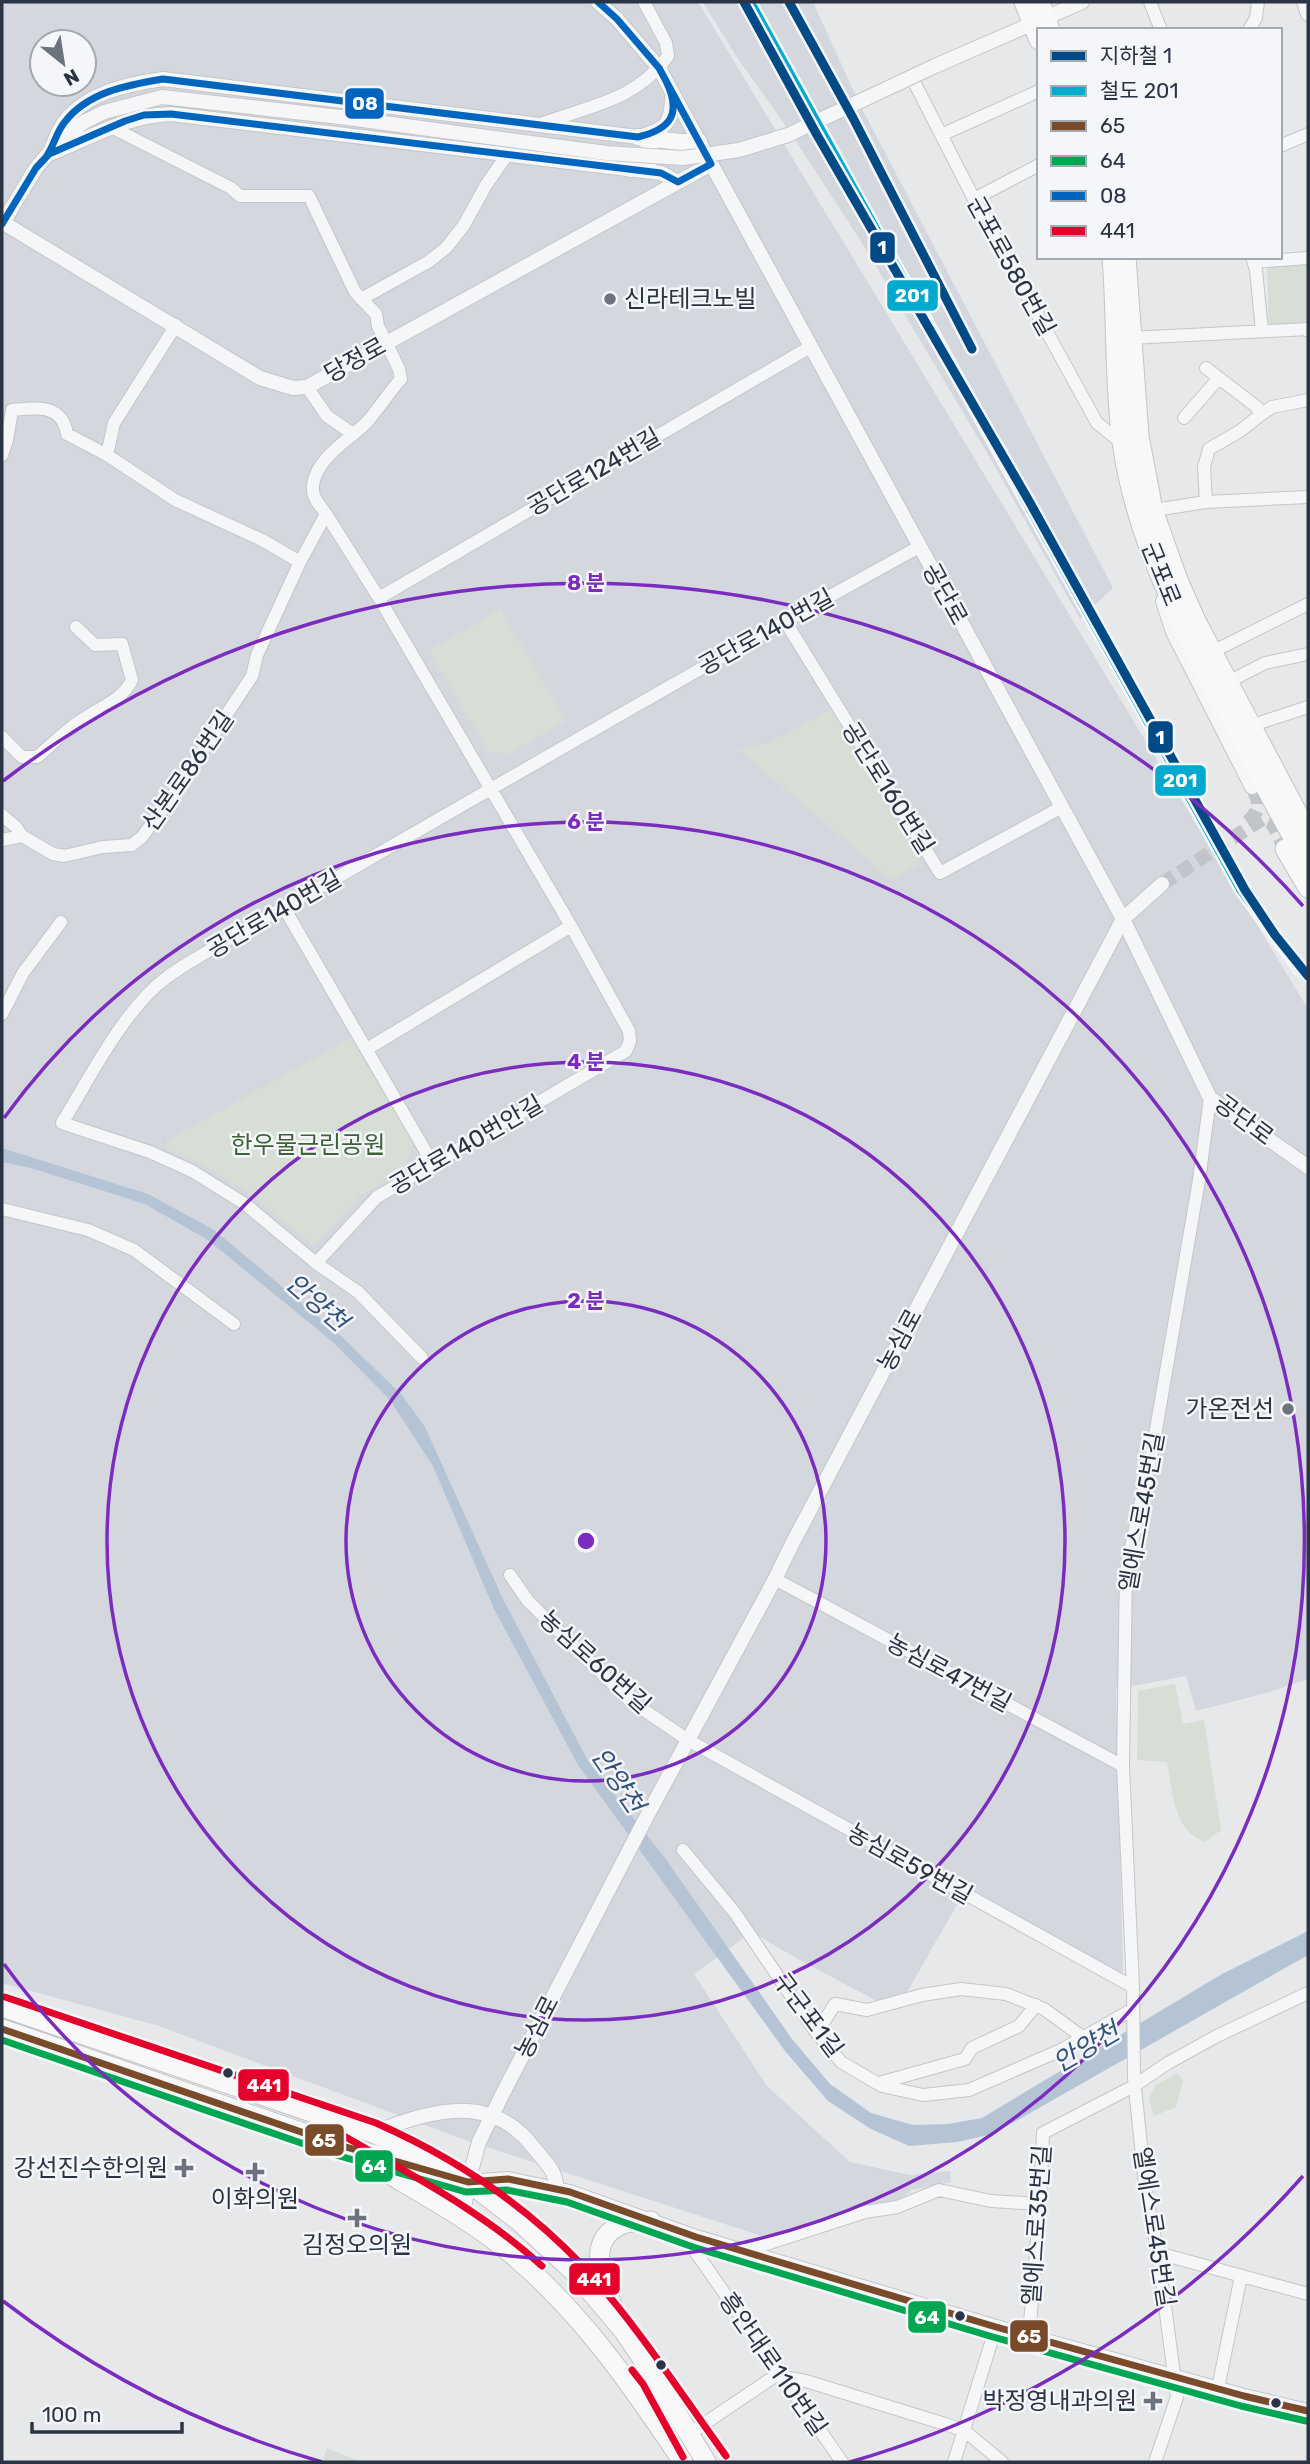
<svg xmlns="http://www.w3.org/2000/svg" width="1310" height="2464" font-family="Rubik,'Noto Sans KR',sans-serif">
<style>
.built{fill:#d4d7dd;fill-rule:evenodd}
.green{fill:#d6ded6}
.water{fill:#b4c4d5}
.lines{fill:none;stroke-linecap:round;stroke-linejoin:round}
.tertiary-tunnel{stroke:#c1c4c9;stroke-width:14;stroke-dasharray:14 7;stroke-linecap:butt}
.minor-casing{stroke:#c4c6c8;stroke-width:14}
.tertiary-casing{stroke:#c4c6c8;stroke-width:16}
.secondary-casing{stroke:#c4c6c8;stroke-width:18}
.primary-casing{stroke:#c2c5c8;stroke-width:21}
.minor{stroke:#f5f6f7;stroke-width:12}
.tertiary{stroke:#f5f6f7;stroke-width:14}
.secondary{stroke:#f8f8f8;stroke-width:16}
.primary{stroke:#f8f8f8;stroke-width:19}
.tertiary-bridge-casing{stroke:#c4c6c8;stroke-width:16;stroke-linecap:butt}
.tertiary-bridge{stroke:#f5f6f7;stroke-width:14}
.bus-1-casing{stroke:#f4f6f9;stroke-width:12}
.bus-2-casing{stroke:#f4f6f9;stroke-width:12}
.bus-3-casing{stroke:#f4f6f9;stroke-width:12}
.bus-4-casing{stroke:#f4f6f9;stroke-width:12}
.bus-1{stroke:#7a4b2a;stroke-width:7}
.bus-2{stroke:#00a651;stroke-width:7}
.bus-3{stroke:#0065bd;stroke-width:7}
.bus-4{stroke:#e4002b;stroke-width:7}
.rail-1-casing{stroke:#f4f6f9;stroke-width:14}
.rail-1{stroke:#00a9ce;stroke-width:9}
.metro-1-casing{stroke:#f4f6f9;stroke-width:14}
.metro-1{stroke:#004a85;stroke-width:9}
.ring{fill:none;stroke:#7b2cbf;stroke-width:3.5}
.poi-dot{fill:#6c737f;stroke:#f4f6f9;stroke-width:2.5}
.bus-dot{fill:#2b3445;stroke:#f4f6f9;stroke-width:2.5}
.labels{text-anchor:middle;stroke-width:5;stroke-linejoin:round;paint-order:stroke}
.street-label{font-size:24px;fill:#2b3445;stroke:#f4f6f9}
.poi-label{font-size:24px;fill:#2b3445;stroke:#f4f6f9;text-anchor:end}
.park-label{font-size:24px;fill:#3f6138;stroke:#f4f6f9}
.water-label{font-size:26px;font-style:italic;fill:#34527a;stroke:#f4f6f9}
.centre{fill:#7b2cbf;stroke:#f4f6f9;stroke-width:3.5}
.ring-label{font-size:21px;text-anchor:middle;font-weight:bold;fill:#7b2cbf;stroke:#f4f6f9;stroke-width:5;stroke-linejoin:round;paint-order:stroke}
.line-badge{stroke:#f4f6f9;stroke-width:2.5}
.badge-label{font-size:19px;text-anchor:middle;font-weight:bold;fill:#fff}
</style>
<rect width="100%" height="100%" fill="#e6e8ea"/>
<!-- built -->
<path class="built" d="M2 2H698L1308 1009V1679L1266 1693 1196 1711 1186 1676 1116 1689 1123 1972 1118 1974 965 1891 907 1992 879 2002 803 1962 752 1932 694 1974 767 2086 850 2162 910 2175 950 2171 951 2182 912 2190 897 2202 762 2236 465 2140 159 2026 2 1983ZM42 42H84V84H42Z
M703 2H813L858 101 1113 588 1080 619 993 463 864 246 788 129 736 56Z"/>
<!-- green -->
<path class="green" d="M1307 262 1308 325 1273 327 1269 324 1267 264Z
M500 609 566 720 509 754 489 752 429 651Z
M832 709 921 863 892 880 738 749 767 743Z
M350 1038 414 1143 406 1167 360 1196 314 1246 252 1196 202 1164 165 1149 168 1140Z
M1175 1684 1183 1724 1204 1720 1221 1830 1205 1842C1173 1831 1173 1792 1167 1762L1137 1760 1138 1691Z
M1178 2073 1183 2081 1176 2107 1154 2116 1149 2098 1155 2086Z
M327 2448 362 2462H322Z"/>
<!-- water -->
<path class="water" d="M2 1148 148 1194 214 1230 339 1334 401 1394 425 1427 502 1597 588 1761 665 1858 792 2039 830 2084 871 2113 913 2125 948 2124 982 2118 1222 1974 1308 1931V1955L993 2134 957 2142 909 2146 871 2129 828 2101 785 2051 578 1765 494 1609 433 1466 390 1400 334 1343 208 1240 145 1204 31 1168 2 1162Z"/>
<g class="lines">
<!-- tertiary-tunnel -->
<path class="tertiary-tunnel" d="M1248 822C1261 809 1260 802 1252 787
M1162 884 1262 819 1272 823 1285 848"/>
<!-- minor casing -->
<g class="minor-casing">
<path id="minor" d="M1150 2 1161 30
M1249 30 1256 18 1258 2
M912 78 974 199 1097 423 1122 443
M538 125C587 106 635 102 668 56L666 43 644 2
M941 135 1039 91
M1280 146 1308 134
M974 199 1039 165
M1252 257 1256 270 1262 331
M1254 262 1308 258
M361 299 428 262 446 248 464 225 486 185 507 155
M1131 338 1308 329V331
M307 387 327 416 353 434
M1259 416 1272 407 1308 400
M1184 418 1219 378
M2 455 7 440 12 410C36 408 62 403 67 434L107 455 114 423 176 325
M107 455 175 500 262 540 300 562
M1206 502 1204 467 1209 449 1240 431 1259 416 1258 408 1206 368
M1148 511 1206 502 1308 497
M379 598 810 347
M785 621 940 873 1062 807
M1212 652 1308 604
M1228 682 1265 663 1308 654
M1250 726 1308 707
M2 737 22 757H37C51 745 65 731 80 721 99 707 121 702 132 680L122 644 95 645 76 627
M2 815 16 827 22 836 53 854 64 856 103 847 132 845 142 837 178 788 252 676 257 655 300 562 326 514C320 505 311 497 313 485 317 457 348 441 366 423 379 409 388 393 401 379L399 369 378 326 376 314 355 292 309 196H240L231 188 111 127
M2 840 22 836
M283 906 433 1164
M2 1014 23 973 61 922
M367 1049 571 926
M2 1209 88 1230 134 1250 234 1324
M316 1263 377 1197 626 1051 630 1041 629 1031 571 926 379 598 326 514
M422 1358 358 1292 316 1263 245 1204 192 1171 150 1152 62 1123C90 1078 123 1010 166 978 181 966 199 957 215 947 267 916 320 888 371 858 553 753 735 648 919 547
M510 1575 528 1601 629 1700 688 1740 1133 1987
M775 1579 1123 1766
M683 1850 735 1913 815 2031 841 2062 882 2086 923 2095 969 2090 1061 2050 1133 2009
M815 2031 823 2023 835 2004 867 2010 922 1995 961 1989 1006 1994 1044 2009 1084 2038
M879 2083 965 2059 972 2048 1019 2026 1036 2005
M681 2231 842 2462
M745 2251 865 2212 897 2207 939 2190 991 2201 1040 2204
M1158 2253 1308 2294
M1029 2335 1040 2204 1043 2133 1134 2086 1168 2063 1217 2036 1308 1993
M783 2377 806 2381 945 2424 965 2431 1002 2462
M1218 2388 1241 2276
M695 2430 781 2372
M954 2462 996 2327
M1155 2462 1177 2397 1158 2253 1146 2194 1134 2078 1133 1987 1123 1766 1126 1570 1153 1447 1199 1180 1210 1098"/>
</g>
<!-- tertiary casing -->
<g class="tertiary-casing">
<path id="tertiary" d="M598 2 617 19 659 68 1123 919 1210 1098 1308 1167
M1304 2 1308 14
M935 66 1082 2
M49 154C53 145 57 133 63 124 84 93 128 84 163 79L638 137C666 129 672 125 672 95
M49 154C94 137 120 117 171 114L661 173 678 182
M2 222 260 378 293 388 307 387 711 164
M2 224 36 168 59 141 84 122 104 112 162 97 340 117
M1163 601 1173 632 1252 787
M373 2133C429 2110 492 2092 534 2148 547 2165 554 2167 557 2189
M468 2182 508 2179 570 2192 696 2237 996 2327 1244 2396 1308 2411
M463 2217 468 2182 479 2142 503 2093 647 1816 775 1579 792 1544 1123 919 1162 884"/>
</g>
<!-- secondary casing -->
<g class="secondary-casing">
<path id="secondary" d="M638 137 680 142H699
M630 169 648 164 651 154 648 144"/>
</g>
<!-- primary casing -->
<g class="primary-casing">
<path id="primary" d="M1024 2 1039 40
M1040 2 1050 30
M1112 257C1117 319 1114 381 1122 442 1135 537 1179 620 1222 703 1250 757 1276 811 1308 862
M1126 257 1139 436 1153 510 1178 580 1196 621 1308 833
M1285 849 1308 888
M2 2007 373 2133 411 2150 468 2182 520 2222 573 2271 623 2330 654 2376 706 2462
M2 2029 321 2139 436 2173
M364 2159C411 2188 460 2213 503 2247 577 2306 631 2384 683 2462
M613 2307C602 2280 585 2239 623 2224 631 2221 643 2222 651 2221"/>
</g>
<!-- minor -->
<use href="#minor" class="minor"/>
<!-- tertiary -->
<use href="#tertiary" class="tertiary"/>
<!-- secondary -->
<use href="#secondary" class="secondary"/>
<!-- primary -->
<use href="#primary" class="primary"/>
<!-- tertiary-bridge casing -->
<g class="tertiary-bridge-casing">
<path id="tertiary-bridge" d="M340 117 606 153 683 158 739 150 788 135 935 66"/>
</g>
<!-- tertiary-bridge -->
<use href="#tertiary-bridge" class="tertiary-bridge"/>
<!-- bus-1 casing -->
<g class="bus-1-casing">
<path id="bus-1" d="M2 2029 339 2145 468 2182 508 2179 570 2192 696 2237 996 2327 1244 2396 1308 2411"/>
</g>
<!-- bus-2 casing -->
<g class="bus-2-casing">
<path id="bus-2" d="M2 2040 336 2155 466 2192 507 2190 567 2202 693 2247 993 2337 1241 2406 1306 2421"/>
</g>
<!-- bus-3 casing -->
<g class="bus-3-casing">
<path id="bus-3" d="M46 157C54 146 56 133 64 123 87 92 127 85 163 79L638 137C671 129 682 114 666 81
M2 224 36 168 49 154 125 121 144 115 171 114 661 173 678 182 711 164 659 68 617 19 598 2"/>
</g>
<!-- bus-4 casing -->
<g class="bus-4-casing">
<path id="bus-4" d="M5 1997 376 2123C453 2157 523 2203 581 2264 636 2323 679 2391 726 2456
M330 2130 344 2136C413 2176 483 2212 542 2266
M632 2370 643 2384 683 2457"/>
</g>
<!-- bus-1 -->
<use href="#bus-1" class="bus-1"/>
<!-- bus-2 -->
<use href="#bus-2" class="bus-2"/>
<!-- bus-3 -->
<use href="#bus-3" class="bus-3"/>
<!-- bus-4 -->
<use href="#bus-4" class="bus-4"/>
<!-- rail-1 casing -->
<g class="rail-1-casing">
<path id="rail-1" d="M753 7 1241 890 1300 970"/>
</g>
<!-- rail-1 -->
<use href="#rail-1" class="rail-1"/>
<!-- metro-1 casing -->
<g class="metro-1-casing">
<path id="metro-1" d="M744 2 817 135 1029 501 1245 890 1275 935 1308 976
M789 2 853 118 972 349"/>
</g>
<!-- metro-1 -->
<use href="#metro-1" class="metro-1"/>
</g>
<!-- distance rings -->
<g class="ring">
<circle cx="586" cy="1541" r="240"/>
<circle cx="586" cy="1541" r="479"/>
<path d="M4 1118A719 719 0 1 1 4 1964"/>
<path d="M1303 2176A958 958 0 0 1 850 2462M322 2462A958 958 0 0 1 3 2301M3 781A958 958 0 0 1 1303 906"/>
</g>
<!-- markers -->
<g class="poi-dot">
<circle cx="610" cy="299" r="7"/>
<circle cx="1288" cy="1409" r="7"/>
<path d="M180.5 2157.5h7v7h7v7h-7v7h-7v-7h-7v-7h7z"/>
<path d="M251.5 2161.5h7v7h7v7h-7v7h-7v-7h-7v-7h7z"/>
<path d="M353.5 2207.5h7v7h7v7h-7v7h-7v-7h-7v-7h7z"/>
<path d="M1149.5 2390.5h7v7h7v7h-7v7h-7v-7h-7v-7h7z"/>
</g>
<g class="bus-dot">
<circle cx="228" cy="2073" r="6"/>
<circle cx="960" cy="2316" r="6"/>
<circle cx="661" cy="2365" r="6"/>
<circle cx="1276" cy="2403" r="6"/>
</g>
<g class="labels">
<!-- street labels -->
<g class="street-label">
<text transform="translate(1011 266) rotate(61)" y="8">군포로580번길</text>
<text transform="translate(355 360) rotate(-29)" y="8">당정로</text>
<text transform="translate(594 472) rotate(-30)" y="8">공단로124번길</text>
<text transform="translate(1161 574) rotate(68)" y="8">군포로</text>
<text transform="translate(945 594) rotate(61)" y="8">공단로</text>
<text transform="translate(766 632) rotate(-29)" y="8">공단로140번길</text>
<text transform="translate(188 771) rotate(-55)" y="8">산본로86번길</text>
<text transform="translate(888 788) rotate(58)" y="8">공단로160번길</text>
<text transform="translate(274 914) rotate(-30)" y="8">공단로140번길</text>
<text transform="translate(1244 1120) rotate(37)" y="8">공단로</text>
<text transform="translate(466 1145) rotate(-30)" y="8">공단로140번안길</text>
<text transform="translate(900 1340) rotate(-62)" y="8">농심로</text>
<text transform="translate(1142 1512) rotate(-80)" y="8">엘에스로45번길</text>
<text transform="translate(595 1662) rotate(42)" y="8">농심로60번길</text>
<text transform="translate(949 1673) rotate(28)" y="8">농심로47번길</text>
<text transform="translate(910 1864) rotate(29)" y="8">농심로59번길</text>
<text transform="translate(808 2015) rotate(53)" y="8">구군포1길</text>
<text transform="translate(537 2027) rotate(-63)" y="8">농심로</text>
<text transform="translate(1037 2225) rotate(-86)" y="8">엘에스로35번길</text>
<text transform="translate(1154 2227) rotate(81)" y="8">엘에스로45번길</text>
<text transform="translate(773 2364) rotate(55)" y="8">흥안대로110번길</text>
</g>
<!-- poi labels -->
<g class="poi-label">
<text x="624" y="307" text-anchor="start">신라테크노빌</text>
<text x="1274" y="1417">가온전선</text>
<text x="168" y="2176">강선진수한의원</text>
<text x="255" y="2207" text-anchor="middle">이화의원</text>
<text x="357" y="2253" text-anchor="middle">김정오의원</text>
<text x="1137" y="2409">박정영내과의원</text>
</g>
<!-- park labels -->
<g class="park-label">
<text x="308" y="1153">한우물근린공원</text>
</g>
<!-- water labels -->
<g class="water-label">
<text transform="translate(317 1302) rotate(41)" y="9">안양천</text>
<text transform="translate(618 1780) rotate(56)" y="9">안양천</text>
<text transform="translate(1086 2047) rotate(-30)" y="9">안양천</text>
</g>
</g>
<circle cx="586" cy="1541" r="10" class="centre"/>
<g class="ring-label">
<text x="586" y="590">8 분</text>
<text x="586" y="829">6 분</text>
<text x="586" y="1069">4 분</text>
<text x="586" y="1308">2 분</text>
</g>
<g class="line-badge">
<rect x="344" y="87" width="41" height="33" rx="7" fill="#0065bd"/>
<rect x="869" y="231" width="27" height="33" rx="7" fill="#004a85"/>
<rect x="886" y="279" width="53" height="33" rx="7" fill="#00a9ce"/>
<rect x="1147" y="720" width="27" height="34" rx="7" fill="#004a85"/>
<rect x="1154" y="764" width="53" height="33" rx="7" fill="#00a9ce"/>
<rect x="237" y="2068" width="53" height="34" rx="7" fill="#e4002b"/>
<rect x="304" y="2123" width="41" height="34" rx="7" fill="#7a4b2a"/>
<rect x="354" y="2149" width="40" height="34" rx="7" fill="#00a651"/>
<rect x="568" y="2262" width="53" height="34" rx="7" fill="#e4002b"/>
<rect x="907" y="2300" width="40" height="34" rx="7" fill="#00a651"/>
<rect x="1009" y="2319" width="40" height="34" rx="7" fill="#7a4b2a"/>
</g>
<g class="badge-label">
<text x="365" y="110">08</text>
<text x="882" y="254">1</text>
<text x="912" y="302">201</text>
<text x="1160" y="744">1</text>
<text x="1180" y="787">201</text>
<text x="264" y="2092">441</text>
<text x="324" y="2147">65</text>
<text x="374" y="2173">64</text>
<text x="594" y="2286">441</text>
<text x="927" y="2324">64</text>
<text x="1029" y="2343">65</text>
</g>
<!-- border -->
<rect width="1310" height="2464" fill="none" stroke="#2b3445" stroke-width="7"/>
<!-- legend -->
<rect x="1037" y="28" width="245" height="231" fill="#f4f6f9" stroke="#a4a8b1" stroke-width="2"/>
<rect x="1051" y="51" width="35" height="10" fill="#004a85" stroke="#a4a8b1" stroke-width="2"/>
<text x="1100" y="63" font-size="21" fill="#2b3445">지하철 1</text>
<rect x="1051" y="86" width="35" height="10" fill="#00a9ce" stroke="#a4a8b1" stroke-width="2"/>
<text x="1100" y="98" font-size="21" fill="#2b3445">철도 201</text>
<rect x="1051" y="121" width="35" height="10" fill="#7a4b2a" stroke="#a4a8b1" stroke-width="2"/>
<text x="1100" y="133" font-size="21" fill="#2b3445">65</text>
<rect x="1051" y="156" width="35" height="10" fill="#00a651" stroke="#a4a8b1" stroke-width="2"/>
<text x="1100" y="168" font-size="21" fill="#2b3445">64</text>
<rect x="1051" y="191" width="35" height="10" fill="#0065bd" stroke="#a4a8b1" stroke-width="2"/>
<text x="1100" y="203" font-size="21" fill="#2b3445">08</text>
<rect x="1051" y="226" width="35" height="10" fill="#e4002b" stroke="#a4a8b1" stroke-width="2"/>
<text x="1100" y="238" font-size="21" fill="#2b3445">441</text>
<!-- north arrow -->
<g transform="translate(63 63) rotate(150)"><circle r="33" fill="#f4f6f9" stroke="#a4a8b1" stroke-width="2"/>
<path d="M0-5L12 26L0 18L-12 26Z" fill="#6c737f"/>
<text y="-10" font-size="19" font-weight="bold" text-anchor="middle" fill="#2b3445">N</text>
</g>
<!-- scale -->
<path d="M32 2422v10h150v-10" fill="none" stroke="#2b3445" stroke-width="3.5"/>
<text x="42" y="2422" font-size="21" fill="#2b3445" stroke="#f4f6f9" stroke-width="5" paint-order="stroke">100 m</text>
</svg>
